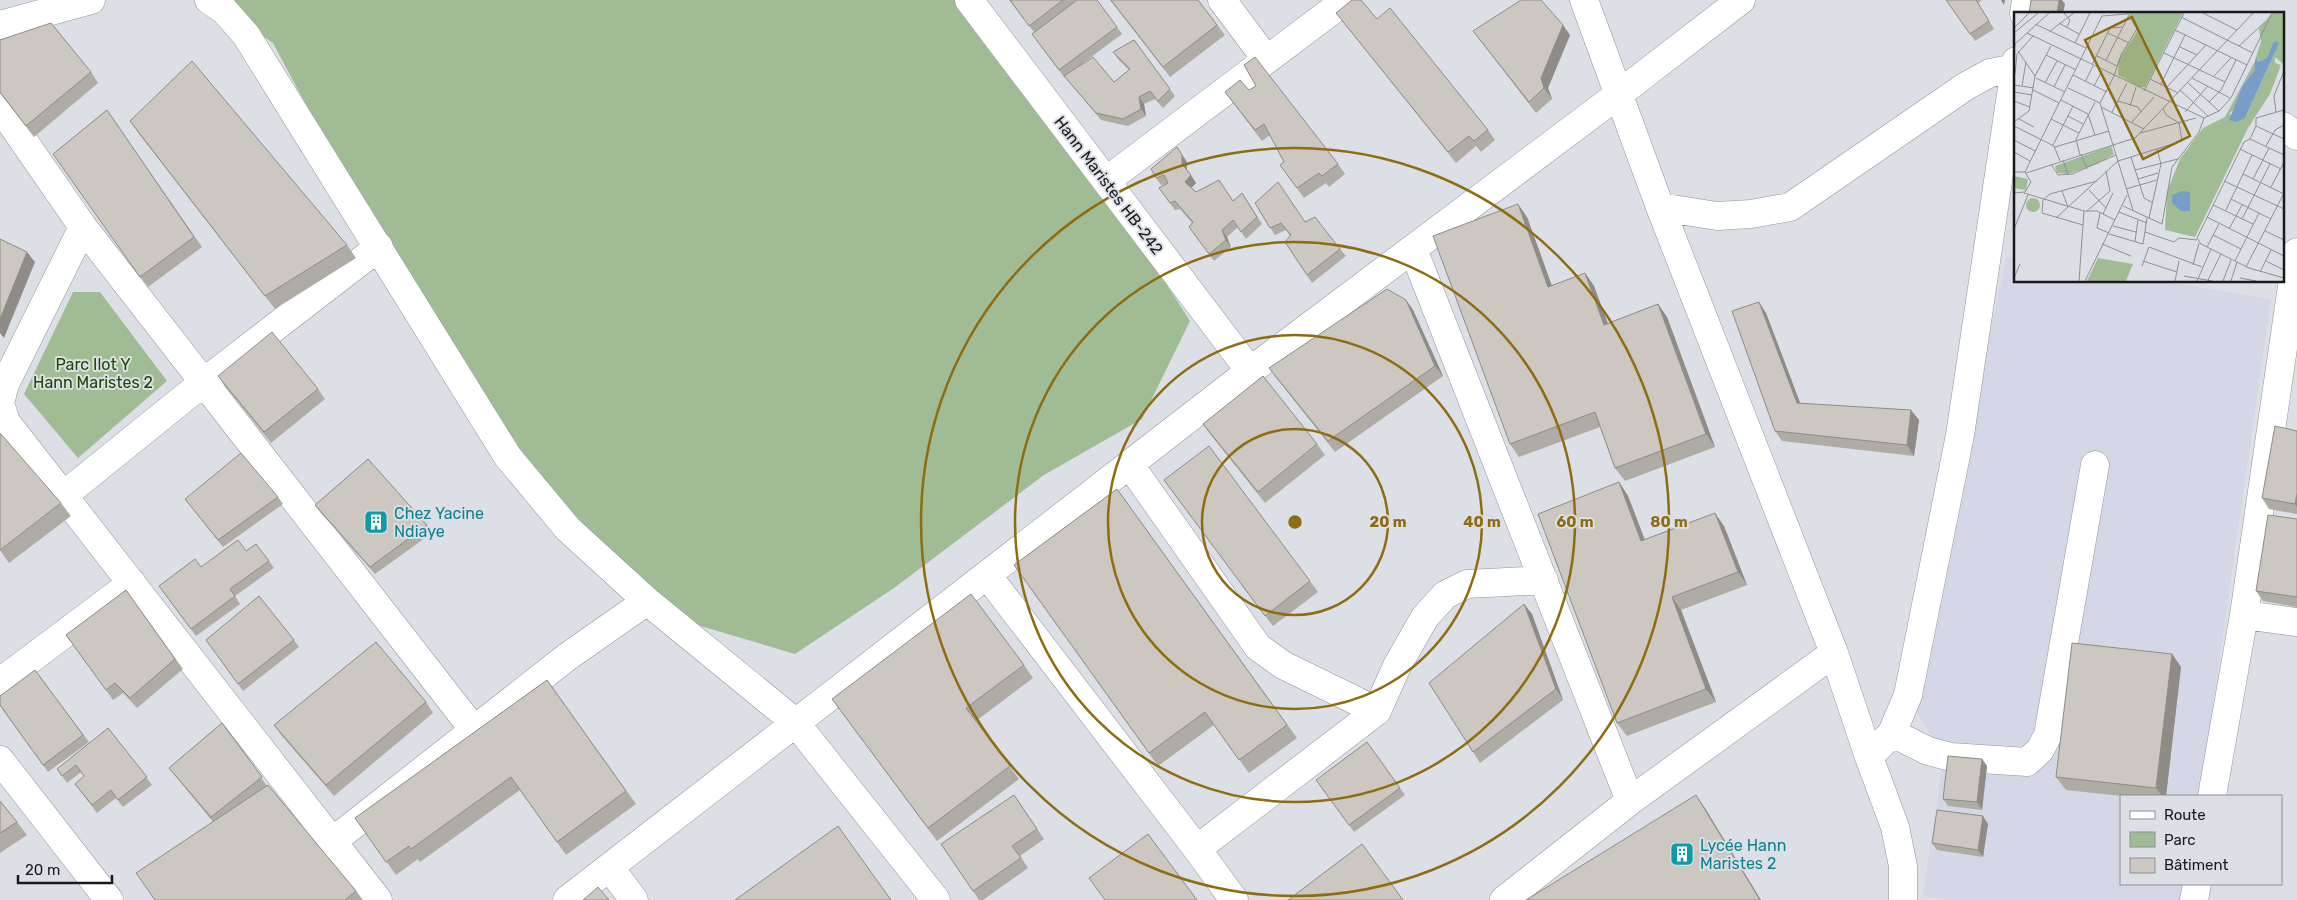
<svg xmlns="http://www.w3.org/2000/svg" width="2297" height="900" font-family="Rubik,sans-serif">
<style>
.built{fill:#d3d7e6}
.green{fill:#a0bc95}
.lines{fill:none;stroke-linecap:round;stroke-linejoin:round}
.minor-casing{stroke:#91939a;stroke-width:29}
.minor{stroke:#fff;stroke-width:28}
.wall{fill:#afaba5}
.shaded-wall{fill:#8f8b86}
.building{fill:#ccc7c0;stroke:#8f8b86}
.ring{fill:none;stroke:#8e6c0f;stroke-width:2.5}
.labels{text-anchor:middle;stroke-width:4;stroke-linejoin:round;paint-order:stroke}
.street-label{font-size:16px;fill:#18191c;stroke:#dddfe6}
.park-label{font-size:16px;fill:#1c4701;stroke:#dddfe6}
.culture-label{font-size:16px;fill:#0d838f;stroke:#dddfe6;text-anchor:start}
.inset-road{fill:none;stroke:#8e9095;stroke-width:1}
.view{fill:#8e6c0f;fill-opacity:0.15;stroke:#8e6c0f;stroke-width:2.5}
.inset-edge{fill:none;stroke:#18191c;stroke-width:2.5}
.centre{fill:#8e6c0f;stroke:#dddfe6;stroke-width:2.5}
.ring-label{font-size:15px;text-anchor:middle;font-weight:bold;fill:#8e6c0f;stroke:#dddfe6;stroke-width:4;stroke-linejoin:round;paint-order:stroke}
</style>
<rect width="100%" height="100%" fill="#dddfe6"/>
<!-- built -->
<path class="built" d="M2006 257 2016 258V281H2161L2271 299 2200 796H2121V884H2188L2186 900H1948L1923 896 1942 768 1933 740 1914 707Z"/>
<!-- green -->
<path class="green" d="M209 0H955L1117 207 1190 321 1142 419 1044 475 894 588 795 654 687 622 566 515 504 435 351 189 273 43Z
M73 292H100L167 381 78 458 24 394Z"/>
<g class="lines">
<!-- minor casing -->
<g class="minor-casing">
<path id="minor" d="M209 0 224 10 246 35 508 457 568 529 647 601 795 722 936 900
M969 0 1250 371
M1222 0 1266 59
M1584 0 1660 207 1834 653 1869 757 1895 827 1903 866V900
M2024 14 2026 0
M0 25 91 0
M0 107 83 227 474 730
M2283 126 2297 136
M1106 181 1346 0
M1660 207 1717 216 1751 214 1790 207 1966 86 1990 73 2016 68
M83 227 5 384 0 403 6 422 378 900
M1413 249 1630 801
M1130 465 1258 647 1283 665 1377 711
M64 495 204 382 379 247
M987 575 1197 849 1234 900
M2244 615 2297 622
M0 682 132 583
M1892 733 1928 751 1951 757 2027 762 2040 750 2048 735 2095 465
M1869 757 1892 733 1908 695 1960 435 2016 61
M0 760 109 900
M2212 796 2244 615 2297 252
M333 841 567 657 647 601
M1197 849 1377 711 1397 666 1425 617 1445 595 1467 584 1544 580
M610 868 634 900
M567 900 1250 371 1619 94 1741 0
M1504 900 1630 801 1834 653
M2194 900 2197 884"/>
</g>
<!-- minor -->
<use href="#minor" class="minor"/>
</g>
<!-- wall -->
<path class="wall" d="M1009 0H1077L1117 27 1122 34 1079 66 1114 82 1129 70 1118 59 1113 52 1134 40 1175 96 1163 108 1155 99 1144 104 1146 116 1128 126 1101 120 1070 83 1065 77H1064L1037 41 1034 32Z
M1110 0H1198L1225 35 1170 77Z
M1946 0H1982L1978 3 1994 29 1975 41Z
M1336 13 1377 19 1488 130 1495 140 1481 152 1476 146 1456 163Z
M1473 31 1570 35 1548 88 1552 99 1536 113Z
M0 40 91 72 98 83 34 137 0 93Z
M1249 90 1338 164 1345 174 1329 187 1326 183 1304 198 1280 165 1284 162 1270 135 1262 141 1225 92Z
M107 110 202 247 148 287 53 154Z
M130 121 347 245 356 258 275 309 139 134Z
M1187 162V171L1196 183 1191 188 1196 192 1233 201 1247 200 1262 224 1246 239 1238 227 1227 237 1231 247 1214 261 1189 227 1192 223 1180 209 1175 210 1159 188 1166 184 1161 185 1156 178Z
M1255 203 1305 222 1340 249 1346 256 1312 283 1285 242 1290 236 1286 230 1275 235Z
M1527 217 1552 286 1585 273 1594 286 1608 323 1658 304 1667 317 1715 447 1625 481 1615 468 1600 427 1519 457 1510 444Z
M1406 300 1413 310 1443 376 1335 452 1277 379 1269 368Z
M1766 313 1800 403 1919 420 1914 456 1782 441 1775 431Z
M218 376 318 389 325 399 271 443 225 386Z
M1203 424 1317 444 1325 455 1265 503 1210 434Z
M2297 431V514L2269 509 2262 498Z
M1164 480 1310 581 1318 592 1273 626Z
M1619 482 1628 496 1645 540 1724 526 1747 585 1681 610 1716 702 1627 736 1617 723Z
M1117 489 1297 738 1249 773 1214 725 1158 766 1014 565Z
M278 497 283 504 223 547 185 499Z
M61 503 71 516 9 563 0 550Z
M315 505 427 525 432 533 375 574 320 512Z
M2297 519V607L2263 601 2256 591Z
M246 551 269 561 274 568 235 596 240 604 196 636 159 586 201 567Z
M126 590 183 669 137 708 123 693 113 700 66 635Z
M1524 604 1532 614 1563 700 1480 763 1473 752Z
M206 640H294L299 647 243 691Z
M2172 654 2181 667 2166 796H2122L2066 790 2056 777Z
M1024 665 1033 678 976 721 1019 779 937 841 832 699Z
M35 670 89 742 48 772 0 706Z
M547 680 636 804 566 855 520 790 420 862 418 859 396 875 355 818Z
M426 702 433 713 334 796 282 736 274 725Z
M222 723 267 786 356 891 363 900H155L213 822 177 778 169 768Z
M108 728 152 785 123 807 116 798 97 813 75 784 84 776 81 772 67 783 57 769Z
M1367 742 1405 795 1354 832 1316 780Z
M1982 759 1987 766 1982 810 1948 806 1943 799Z
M1014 795 1044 839 1020 856 1028 868 983 900H979L941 844Z
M0 801 17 822 27 835 0 853Z
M1988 824 1983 857 1937 850 1932 843Z"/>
<!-- shaded-wall -->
<path class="shaded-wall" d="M2001 0H2005L2004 5Z
M2059 0H2062L2065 4 2063 14H2057Z
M1563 25 1570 35 1548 88 1552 99 1544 88 1541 78Z
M1139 97 1144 104 1146 116 1141 109Z
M1177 147 1187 162V172L1182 164Z
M1191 175 1196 183 1190 189 1185 182Z
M1518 204 1527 217 1557 300 1548 287Z
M1222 230 1227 237 1231 247 1226 240Z
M27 252 35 262 4 338 0 333V319Z
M1585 273 1594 286 1613 338 1604 325Z
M1406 300 1413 310 1443 376 1435 366Z
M1759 302 1766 313 1804 413 1797 403Z
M1658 304 1667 317 1715 447 1706 434Z
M1911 410 1919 420 1914 456 1907 445Z
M1619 482 1628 496 1650 554 1641 541Z
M2297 494V507L2295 504Z
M1715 513 1724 526 1747 585 1738 572Z
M1672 597 1681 610 1716 702 1706 689Z
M1524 604 1532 614 1563 700 1556 689Z
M2172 654 2181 667 2166 796H2162L2156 788Z
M1982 759 1987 766 1982 810 1977 802Z
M1696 795 1705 808 1761 900H1760Z
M1983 816 1988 824 1983 857 1978 850Z"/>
<!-- building -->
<path class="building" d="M1010 0H1063L1029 26Z
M1077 0H1097L1117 27 1059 70 1032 34Z
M1111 0H1198L1217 25 1163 67Z
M1352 0H1361L1377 19 1390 8 1488 130 1474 141 1469 136 1448 152 1336 13Z
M1521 0H1541L1563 25 1541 78 1544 88 1529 102 1473 31Z
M1946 0H1976L1989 21 1970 34Z
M2031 0H2059L2057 14H2029Z
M51 23 91 72 26 126 0 92V40Z
M1134 40 1170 89 1158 101 1150 91 1139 97 1141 109 1123 119 1096 113 1064 76 1093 57 1114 82 1130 69 1113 52Z
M1255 57 1338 164 1322 176 1319 173 1297 188 1280 165 1284 162 1264 124 1255 130 1225 92 1240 80 1249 90 1256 86 1244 65Z
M192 61 347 245 265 296 130 121Z
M107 110 194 237 140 277 53 154Z
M1177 147 1182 155V164L1191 175 1185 182 1196 192 1219 180 1233 201 1242 193 1257 217 1241 232 1233 220 1222 230 1226 240 1209 254 1189 227 1193 222 1175 201 1170 203 1159 188 1168 183 1164 175 1156 178 1151 169Z
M1278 182 1305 222 1315 217 1340 249 1307 275 1285 242 1291 235 1281 223 1270 228 1255 203Z
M1518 204 1548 287 1585 273 1604 325 1658 304 1706 434 1615 468 1595 412 1510 444 1433 236Z
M0 239 27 252 0 319Z
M1387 289 1406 300 1435 366 1328 441 1269 368Z
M1759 302 1797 403 1911 410 1907 445 1775 431 1732 311Z
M272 332 318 389 264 432 218 376Z
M1263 376 1317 444 1258 492 1203 424Z
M2275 426 2297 431V494L2295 504 2262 498Z
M0 433 61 503 0 550Z
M1209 446 1310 581 1265 616 1164 480Z
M241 453 278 497 218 540 185 499Z
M368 459 427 525 370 567 315 505Z
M1619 482 1641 541 1715 513 1738 572 1672 597 1706 689 1617 723 1538 514Z
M1117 489 1287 725 1239 760 1205 712 1149 753 1014 565Z
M2268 515 2297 519V597L2256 591Z
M238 540 246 551 256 544 269 561 230 589 235 596 191 629 159 586 195 559 201 567Z
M126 590 175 659 130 698 115 683 106 690 66 635Z
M971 594 1024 665 966 708 1010 766 928 828 832 699Z
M259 596 294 640 238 684 206 640Z
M1524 604 1556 689 1473 752 1429 683Z
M376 642 426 702 326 785 274 725Z
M2072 643 2172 654 2156 788 2056 777Z
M35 670 83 735 43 765 0 705V696Z
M547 680 626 791 557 842 511 777 411 849 409 846 386 862 355 818Z
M222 723 262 777 211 817 169 768Z
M108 728 147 777 118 800 111 790 92 805 75 784 84 776 76 765 62 776 57 769Z
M1367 742 1400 788 1349 825 1316 780Z
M1948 756 1982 759 1977 802 1943 799Z
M268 785 356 891 345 900H155L136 873Z
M1014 795 1037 829 1012 846 1021 858 973 891 941 844Z
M1696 795 1760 900H1526Z
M0 801 17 822 0 833Z
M1937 810 1983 816 1978 850 1932 843Z
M838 826 891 900H735Z
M1148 834 1197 900H1105L1089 878Z
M1362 844 1403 900H1288Z
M598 887 609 900H583Z"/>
<!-- distance rings -->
<g class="ring">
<circle cx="1295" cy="522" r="93"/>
<circle cx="1295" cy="522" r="187"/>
<circle cx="1295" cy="522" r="280"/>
<circle cx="1295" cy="522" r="374"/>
</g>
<!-- icons -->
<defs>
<g id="building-square" transform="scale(1.25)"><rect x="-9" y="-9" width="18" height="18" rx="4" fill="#0f9aa8" stroke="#dddfe6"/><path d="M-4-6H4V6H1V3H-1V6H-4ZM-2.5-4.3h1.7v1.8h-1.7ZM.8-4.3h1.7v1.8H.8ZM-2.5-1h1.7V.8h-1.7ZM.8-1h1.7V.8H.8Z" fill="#fff"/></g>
</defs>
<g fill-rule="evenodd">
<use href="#building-square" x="376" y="522"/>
<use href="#building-square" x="1682" y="854"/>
</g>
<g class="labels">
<!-- street labels -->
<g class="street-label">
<text transform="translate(1109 185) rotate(53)" y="6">Hann Maristes HB-242</text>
</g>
<!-- park labels -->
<g class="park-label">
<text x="93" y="370">Parc Ilot Y<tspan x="93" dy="18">Hann Maristes 2</tspan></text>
</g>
<!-- culture labels -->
<g class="culture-label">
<text x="394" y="519">Chez Yacine<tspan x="394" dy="18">Ndiaye</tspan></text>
<text x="1700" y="851">Lycée Hann<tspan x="1700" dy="18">Maristes 2</tspan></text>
</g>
</g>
<!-- overview -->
<g transform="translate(2014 12)">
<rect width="270" height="270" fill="#dddfe6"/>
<path d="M114 1H169L131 75H125L104 63 105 47 123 20V13ZM258 1H270V53L261 45V51L267 53 256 82 234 116 181 225 151 218 153 180 166 147 189 116 211 105 241 49 247 29 245 17ZM259 33 261 40 231 106 215 102 221 96 229 73 240 59 243 45 244 50 253 46ZM97 134 100 142 83 152 54 162 43 161 41 154ZM0 164 14 167 12 178 0 176ZM12 193a7 7 0 1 1 14 0a7 7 0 1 1-14 0ZM84 246 119 252 112 269H73Z" fill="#a0bc95" fill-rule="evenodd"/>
<path d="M260 29 265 31 261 40 231 106 222 110 215 108 229 73 240 59 242 44 244 50 253 46ZM168 179 176 180V199H167L158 191V183Z" fill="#789dc8"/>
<path class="inset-road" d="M50 1 56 8 53 15M189 1 223 18M167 5 239 41M45 11 65 22M21 12 72 36M0 16 15 1M161 18 233 53M36 19 60 1M0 21 24 1M13 21 190 106 205 99 217 86 258 1M94 21 115 31M61 31 76 1M225 34 251 10M166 35 183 43M4 39 21 64M0 40 1 32 35 1M150 41 211 70M32 43 62 58M83 44 103 54M92 48 115 3M78 53 96 16 108 15M1 62 3 42 19 24M59 63 93 80M200 64 217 46M22 66 51 80M178 66 216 86M136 67 164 81M71 70 79 54M31 71 43 49M174 71 205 99M147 72 171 23M0 73 20 76M8 74 12 50M80 74 88 59M40 75 51 53M153 75 192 33M54 76 86 91M19 78 45 91M166 78 194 104M130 79 170 1M0 80 18 83M47 88 74 102 81 123M0 89 16 95M104 89 124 95 127 100M195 90 207 78 222 48M86 91 119 198M86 91 100 64 107 43 123 17 113 1M116 94 122 75M87 95 130 117M270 98 242 106V114L236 127 230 130 183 226 187 232 235 256 270 266M98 100 113 71M171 100 194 74M262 100 260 84 270 59M54 104 69 112M5 107 20 115M37 107 65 121M0 110 15 99 21 64 37 34M118 110 140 85M0 114 40 134 46 149M242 114 270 127M126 121 182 106M236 127 270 143M0 128 21 139M39 133 59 94M252 134 261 118 270 113M41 135 95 119M226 137 267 157M0 140 16 149M67 142 73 157M66 143 62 127 81 90M117 145 130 186 139 191M49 148 54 163M37 152 44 163 58 162 102 143M121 158 164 147M0 160H11L17 170 11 180 0 181M11 160 88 4 113 2M12 161 121 126 239 1M229 162 270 182M124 167 144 161M239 167 255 136M210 169 270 197M257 175 270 150M112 177 143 168M75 178 92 196M48 179 54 195M10 181 70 199H83L101 208M217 187 257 207M199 193 239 212M109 194 148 212 158 155 185 120 190 106M212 198 238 143M73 199 96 179 92 159M105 200 133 211M86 201 83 216 95 221M89 202 99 181M193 205 270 244M42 206 104 149 168 129 165 111 152 103 149 96M135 206 147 152 143 137M228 207 256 152M69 213 28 201 29 188 36 182 83 169M99 214 122 220M0 217 14 183M215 217 228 193M251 219 270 228M131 220 160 230 165 226 183 228M95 222 129 232 133 206M199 223 227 237M121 229 124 208M88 232 117 244M193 235 205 212M129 249 163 260M221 249 245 201M252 249 270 258M179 253 185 231M128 254 135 235 188 255M232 255 270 181M246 260 257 238M170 264 198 269M0 266 6 252M226 266 242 269M194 268 207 242M65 269 70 199M71 269 113 183M161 269 165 249M183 269 197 237M209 269 217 248M217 269 223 250"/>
<path class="view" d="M118 5 176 124 129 147 71 28Z"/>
<rect width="270" height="270" class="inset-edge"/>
</g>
<circle cx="1295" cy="522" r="8" class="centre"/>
<g class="ring-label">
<text x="1388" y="527">20 m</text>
<text x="1482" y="527">40 m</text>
<text x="1575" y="527">60 m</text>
<text x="1669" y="527">80 m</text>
</g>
<!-- legend -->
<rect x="2120" y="795" width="162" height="90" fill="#dddfe6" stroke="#8e9095"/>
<rect x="2130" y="811" width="25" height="8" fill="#ffffff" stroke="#8e9095"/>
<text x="2164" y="820" font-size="15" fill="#18191c">Route</text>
<rect x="2130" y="832" width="25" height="15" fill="#a0bc95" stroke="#8e9095"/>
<text x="2164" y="845" font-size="15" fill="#18191c">Parc</text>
<rect x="2130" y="858" width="25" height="15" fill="#ccc7c0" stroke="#8e9095"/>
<text x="2164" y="870" font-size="15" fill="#18191c">Bâtiment</text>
<!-- scale -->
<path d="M18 875v8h94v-8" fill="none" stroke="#18191c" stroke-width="2.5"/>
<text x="25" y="875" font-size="15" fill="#18191c" stroke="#dddfe6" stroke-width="4" paint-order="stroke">20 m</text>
</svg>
